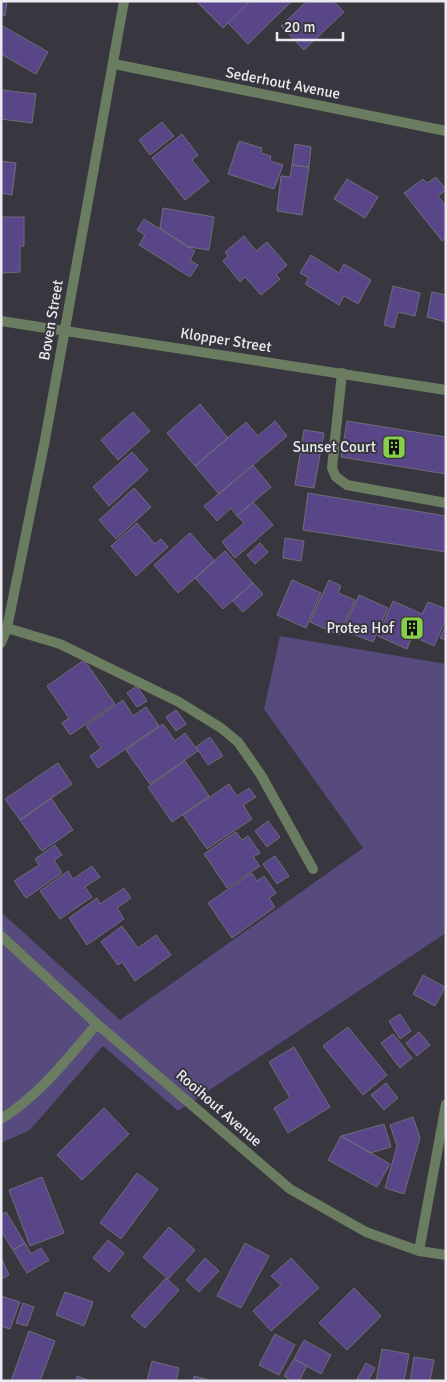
<svg xmlns="http://www.w3.org/2000/svg" width="447" height="1382" font-family="Signika,sans-serif">
<style>
.grass{fill:#574a7d}
.building{fill:#594689;stroke:#6f6d76}
.lines{fill:none;stroke-linecap:round;stroke-linejoin:round}
.street{stroke:#6b7d60;stroke-width:10}
.labels{text-anchor:middle;stroke-width:4;stroke-linejoin:round;paint-order:stroke}
.street-label{font-size:15px;fill:#ebeaf0;stroke:#38363e}
.poi-label{font-size:15px;fill:#ebeaf0;stroke:#38363e;text-anchor:end}
</style>
<rect width="100%" height="100%" fill="#38363e"/>
<!-- grass -->
<path class="grass" d="M280 636 446 664V933L178 1111 103 1046 30 1130 1 1143V912L120 1020 363 848 264 709Z"/>
<!-- building -->
<path class="building" d="M1 1H7L5 16 1 15Z
M196 1H250L223 28Z
M250 1H292L248 44 228 23Z
M307 1H333L344 12 304 50 281 26Z
M1 25 48 52 36 74 1 54Z
M1 90 36 94 32 123 1 119Z
M162 122 174 136 150 155 139 140Z
M182 134 198 155 192 160 209 181 185 200 152 158Z
M239 141 262 148 261 153 271 156 270 161 283 165 274 189 228 174Z
M295 144 311 147 309 167 292 165Z
M1 161 16 163 12 195 1 193Z
M292 165 309 167 302 215 277 211 281 176 290 177Z
M436 177 446 190 438 196 446 206V238L442 241 404 193 423 179 427 183Z
M347 179 378 197 365 218 334 199Z
M163 208 214 217 209 250 188 247 160 228Z
M1 217H24V246H20V272L1 273Z
M144 219 195 251 190 260 198 265 190 277 139 245 145 235 137 230Z
M244 236 256 251 267 242 287 265 276 275 280 279 261 295 245 277 240 282 223 261 228 256 225 252Z
M311 255 339 273 344 264 371 280 358 304 344 296 339 305 305 284 309 278 300 273Z
M393 286 420 293 415 316 398 312 394 328 384 325Z
M432 292 446 295V322L427 317Z
M200 404 228 438 195 466 167 433Z
M133 412 150 431 118 460 101 440Z
M275 421 287 436 219 494 195 466 246 422 258 436Z
M347 421 446 437V474L341 457Z
M304 430 324 433 314 488 295 485Z
M132 452 148 470 109 506 93 487Z
M253 465 271 487 237 516 231 508 217 521 204 506Z
M134 488 151 507 116 539 99 520Z
M308 493 446 516V552L303 530Z
M253 502 273 525 235 558 222 542 244 523 237 516Z
M137 523 155 544 161 539 168 547 136 576 111 546Z
M190 533 215 561 178 593 154 565Z
M285 538 304 541 301 561 283 558Z
M260 543 268 552 255 564 247 555Z
M225 551 253 583 223 609 195 578Z
M292 580 321 593 306 628 277 615Z
M329 580 341 586 338 593 355 600 339 635 310 622Z
M253 583 263 594 243 612 233 601Z
M359 595 388 608 373 642 343 630Z
M393 601 422 614 428 602 446 609V619L434 646 412 636 407 649 378 636Z
M446 625V640L440 638Z
M84 660 115 704 70 735 62 723 69 718 47 686Z
M137 686 147 701 137 707 127 693Z
M123 700 133 716 146 707 159 726 98 768 90 756 101 748 86 726Z
M176 710 186 724 176 731 166 717Z
M163 724 175 741 185 733 198 751 150 784 126 750Z
M210 737 223 756 208 765 196 747Z
M185 761 209 796 172 822 148 787Z
M58 763 72 784 20 820 5 799Z
M229 784 237 796 249 788 256 797 243 805 252 819 207 849 183 815Z
M51 798 73 830 42 851 20 820Z
M268 821 280 837 267 847 255 831Z
M236 832 242 840 248 836 260 853 253 857 260 866 227 888 204 854Z
M55 845 62 855 54 860 62 873 26 898 14 881 39 865 35 859Z
M275 856 289 876 277 884 263 864Z
M92 866 100 877 85 887 92 897 60 919 40 891 68 871 73 879Z
M252 873 257 881 264 876 276 893 269 898 275 907 232 938 208 903Z
M124 888 131 898 117 908 124 919 87 945 69 918 97 898 100 904Z
M122 926 138 948 156 935 171 955 135 981 122 962 118 965 101 942Z
M423 975 445 987 435 1006 413 994Z
M400 1014 411 1031 400 1039 389 1021Z
M348 1027 387 1075 363 1095 323 1046Z
M419 1032 430 1045 417 1056 406 1043Z
M393 1034 412 1058 400 1068 381 1043Z
M294 1047 330 1107 288 1133 274 1108 290 1098 269 1062Z
M386 1083 398 1098 384 1110 371 1095Z
M104 1108 129 1134 82 1180 57 1155Z
M413 1117 420 1138 404 1194 385 1188 397 1146 390 1125Z
M384 1124 391 1147 370 1153 341 1136Z
M341 1136 390 1164 377 1187 328 1160Z
M137 1173 158 1189 121 1239 100 1223Z
M42 1177 64 1233 30 1246 9 1190Z
M6 1212 25 1243 13 1250 1 1231V1215Z
M169 1227 195 1250 168 1279 143 1257Z
M108 1240 124 1253 109 1272 93 1258Z
M25 1243 31 1254 41 1248 49 1260 27 1273 13 1250Z
M245 1243 269 1256 241 1308 217 1296Z
M1 1257 9 1275 1 1279Z
M205 1258 219 1271 199 1292 186 1280Z
M291 1258 319 1288 271 1331 253 1311 281 1285 271 1276Z
M166 1278 179 1290 145 1328 131 1316Z
M354 1288 381 1316 347 1350 319 1323Z
M65 1292 93 1302 84 1326 56 1315Z
M1 1296 20 1302 10 1329 1 1326Z
M23 1303 34 1307 27 1326 16 1323Z
M29 1331 55 1341 40 1381H11Z
M275 1334 295 1345 279 1375 259 1365Z
M304 1340 331 1355 321 1374 294 1359Z
M382 1349 409 1354 404 1381H376Z
M414 1357 434 1360 430 1381H410Z
M294 1359 307 1366 299 1381H292L284 1376Z
M152 1361 179 1368 176 1381H147Z
M366 1363 375 1368 368 1381H356Z
M77 1376 91 1381H76Z
M194 1376 213 1381H193Z"/>
<g class="lines">
<!-- street -->
<path class="street" d="M114 64 446 131
M1 321 446 390
M342 373 332 468 336 477 347 485 446 503
M7 628 60 644 179 702 221 728 238 742 261 775 313 869
M1 643 7 628 45 440 124 1
M1 936 97 1024 290 1189 366 1232 419 1251 446 1255
M1 1119C40 1095 67 1059 97 1024
M419 1251 446 1104"/>
</g>
<!-- icons -->
<defs>
<g id="building-square" transform="scale(1.25)"><rect x="-9" y="-9" width="18" height="18" rx="4" fill="#87cf4a" stroke="#38363e"/><path d="M-4-6H4V6H1V3H-1V6H-4ZM-2.5-4.3h1.7v1.8h-1.7ZM.8-4.3h1.7v1.8H.8ZM-2.5-1h1.7V.8h-1.7ZM.8-1h1.7V.8H.8Z" fill="#111"/></g>
</defs>
<g fill-rule="evenodd">
<use href="#building-square" x="394" y="447"/>
<use href="#building-square" x="412" y="628"/>
</g>
<g class="labels">
<!-- street labels -->
<g class="street-label">
<text transform="translate(283 83) rotate(11)" y="5">Sederhout Avenue</text>
<text transform="translate(51 320) rotate(-80)" y="5">Boven Street</text>
<text transform="translate(226 340) rotate(9)" y="5">Klopper Street</text>
<text transform="translate(219 1108) rotate(41)" y="5">Rooihout Avenue</text>
</g>
<!-- poi labels -->
<g class="poi-label">
<text x="376" y="452">Sunset Court</text>
<text x="394" y="633">Protea Hof</text>
</g>
</g>
<!-- border -->
<rect width="447" height="1382" fill="none" stroke="#ebeaf0" stroke-width="5"/>
<!-- scale -->
<path d="M277 32v8h66v-8" fill="none" stroke="#ebeaf0" stroke-width="2.5"/>
<text x="284" y="32" font-size="15" fill="#ebeaf0" stroke="#38363e" stroke-width="4" paint-order="stroke">20 m</text>
</svg>
